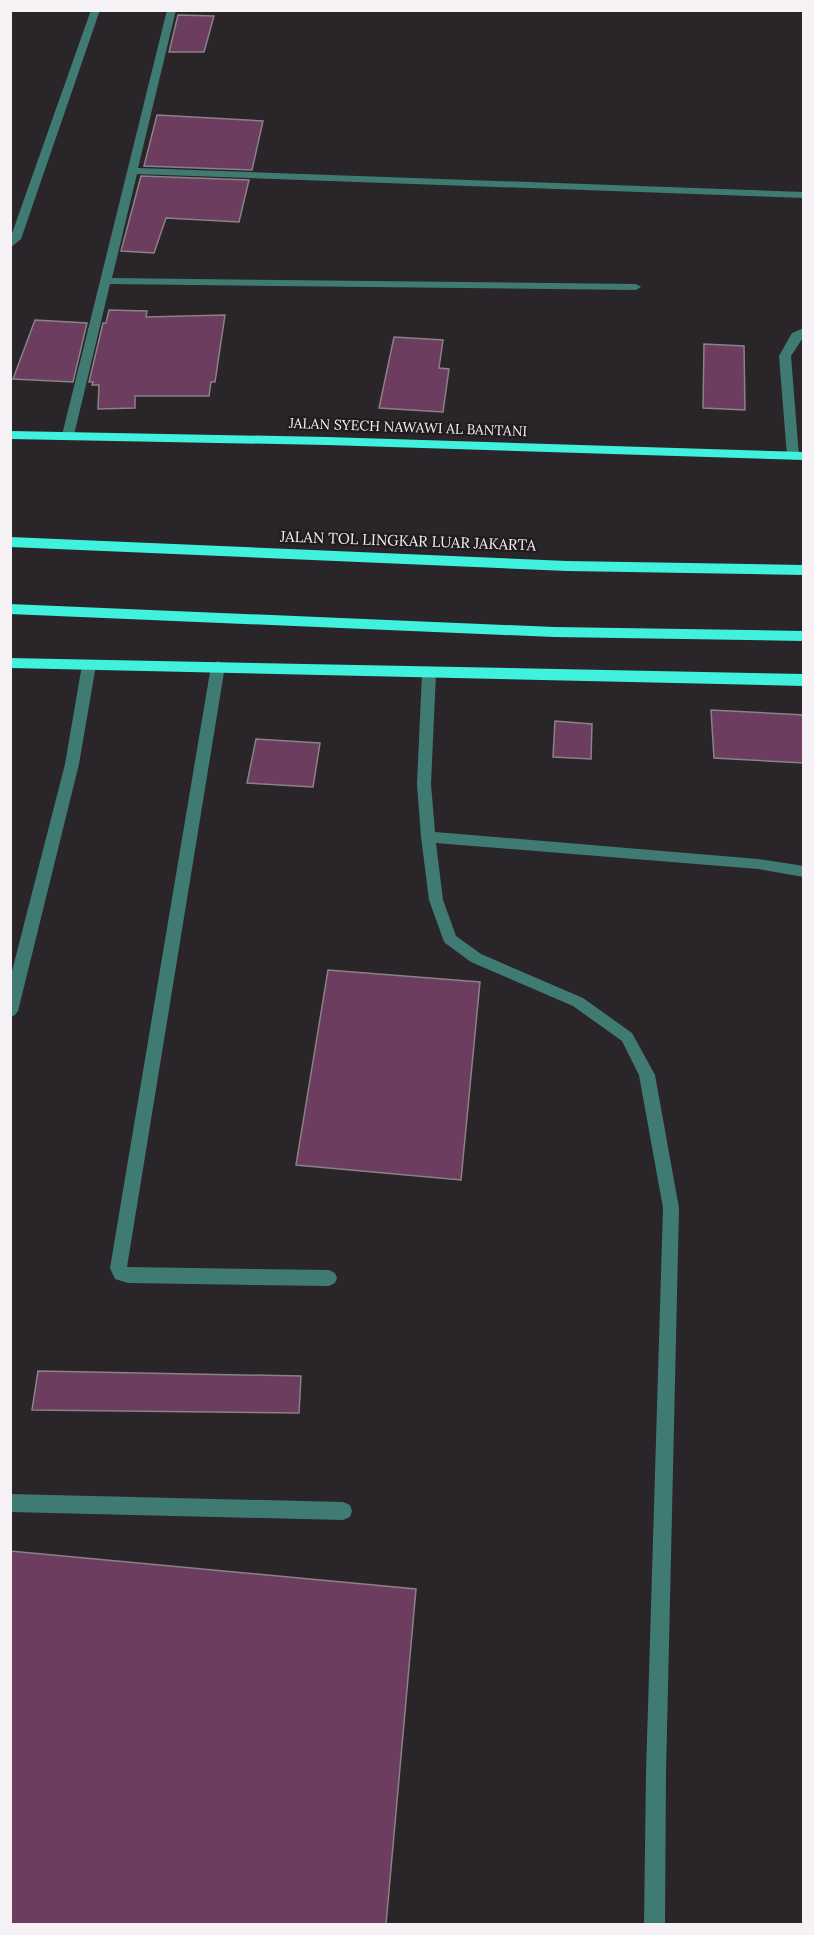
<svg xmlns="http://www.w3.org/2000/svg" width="814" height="1935" font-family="Lora,serif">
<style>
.building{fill:#6c3d5f;stroke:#898286;stroke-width:1.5}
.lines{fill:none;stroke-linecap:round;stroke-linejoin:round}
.lane{fill:#407b73;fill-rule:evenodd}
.highway{fill:#40f1de;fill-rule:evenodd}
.labels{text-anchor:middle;stroke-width:4.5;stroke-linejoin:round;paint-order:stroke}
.far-street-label{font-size:14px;fill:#f5f1f4;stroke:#211b1f}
.street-label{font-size:15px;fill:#f5f1f4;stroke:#211b1f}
</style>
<rect width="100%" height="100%" fill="#2a2529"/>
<!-- building -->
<path class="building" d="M178 15 214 16 204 52H169Z
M157 115 263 121 252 170 144 166Z
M141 176 249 180 239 222 166 218 154 253 121 251Z
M109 310 147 311 146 317 225 315 215 382H211L209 396H135V408L98 409 99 385H92L93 382H89L103 323H106Z
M35 320 87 323 73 382 13 379Z
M394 337 443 340 439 368 449 369 443 412 379 408Z
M704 344 744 346 745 410 703 408Z
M711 710 804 715V763L714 758Z
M555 721 592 724 591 759 553 757Z
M256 739 320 743 313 787 247 783Z
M328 970 480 982 461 1180 296 1165Z
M38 1371 301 1376 299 1413 32 1410Z
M10 1551 416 1589 386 1924H10Z"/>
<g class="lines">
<!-- lane -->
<path class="lane" d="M91 10H100L21 239 10 248V239Z
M167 10H176L138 168 804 192V198L137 174 112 278 636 284 641 287 636 290 110 284 74 435 72 438H64L62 435Z
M804 328V336L791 356 799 456 793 460 787 456 779 356 792 333Z
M89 660 96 665 79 764 18 1011 15 1015 10 1017V979L65 764 82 665Z
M218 661 225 666 127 1267 329 1270 335 1273 337 1278 335 1283 329 1286 128 1283 115 1279 110 1268 211 666Z
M429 668 436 673 431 784 435 832 758 859 804 866V877L758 869 436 843 443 900 456 936 481 954 583 998 632 1033 655 1075 679 1208 666 1773 665 1924H644L646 1773 663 1208 639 1075 622 1041 573 1006 471 962 445 943 443 939 429 900 421 837 417 784 422 673Z
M10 1494 343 1502 350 1505 352 1511 350 1517 343 1520 10 1512Z"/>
<!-- highway -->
<path class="highway" d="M10 431 327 437 804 452V460L327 445 10 439Z
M10 537 567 561 804 565V575L567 571 10 547Z
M10 604 554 627 804 631V641L554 637 10 614Z
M10 658 804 674V686L10 668Z"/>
</g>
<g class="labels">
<!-- far-street labels -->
<g class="far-street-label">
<text transform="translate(408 427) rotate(2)" y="5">JALAN SYECH NAWAWI AL BANTANI</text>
</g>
<!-- street labels -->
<g class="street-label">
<text transform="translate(408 541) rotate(2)" y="5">JALAN TOL LINGKAR LUAR JAKARTA</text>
</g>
</g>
<!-- border -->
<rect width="814" height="1935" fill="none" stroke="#f5f1f4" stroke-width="24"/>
</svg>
